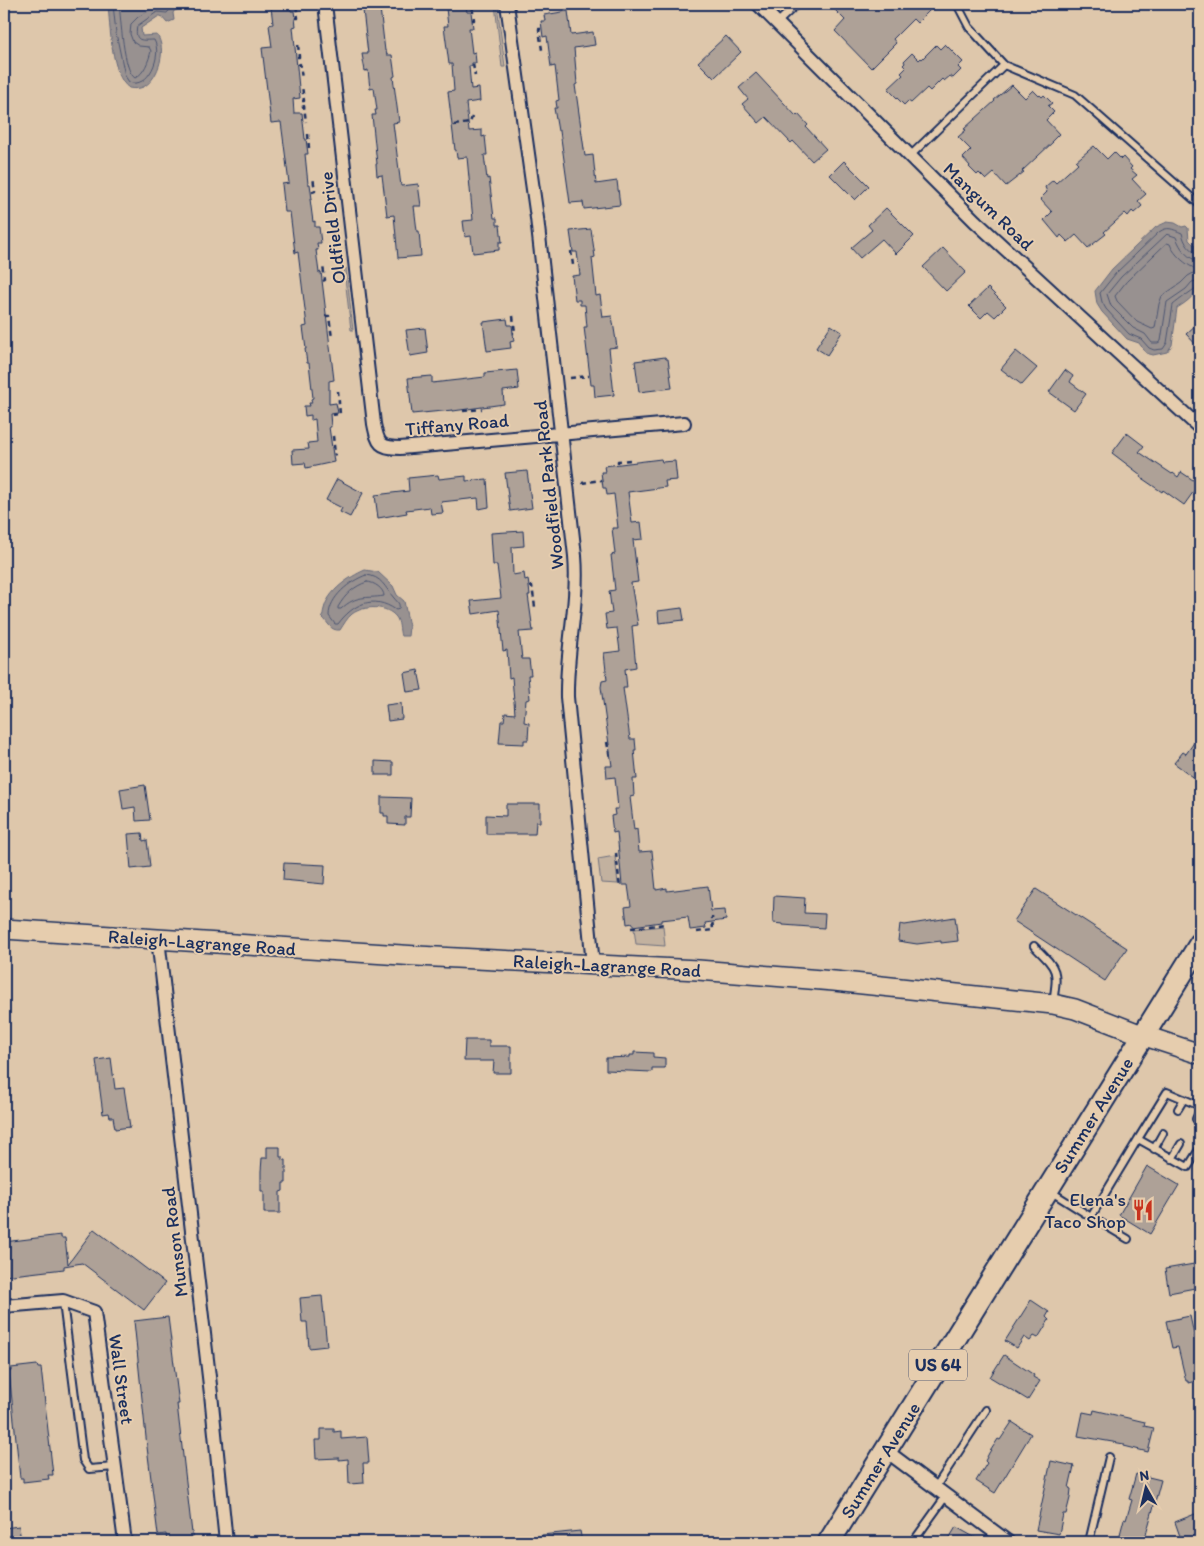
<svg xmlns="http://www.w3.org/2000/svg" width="1204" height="1546" font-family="Itim,sans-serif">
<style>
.green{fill:#c2b19f;stroke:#6e707e}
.water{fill:#989190;stroke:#666a7c}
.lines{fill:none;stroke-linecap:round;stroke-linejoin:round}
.shore{stroke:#4d5672;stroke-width:1}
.building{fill:#aea197;stroke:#1b2f5e}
.lane-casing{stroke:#1b2f5e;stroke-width:10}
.street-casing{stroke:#1b2f5e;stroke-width:16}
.secondary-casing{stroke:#1b2f5e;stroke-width:22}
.primary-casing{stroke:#1b2f5e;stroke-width:25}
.path{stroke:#1b2f5e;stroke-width:2.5;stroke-dasharray:5 4;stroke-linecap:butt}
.lane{stroke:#e6cdae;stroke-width:6}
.street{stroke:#e6cdae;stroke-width:12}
.secondary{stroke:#e6cdae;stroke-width:19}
.primary{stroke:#e6cdae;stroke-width:21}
.labels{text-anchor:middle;stroke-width:4;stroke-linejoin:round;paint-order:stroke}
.shield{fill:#e6cdae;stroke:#585e76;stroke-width:1}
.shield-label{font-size:18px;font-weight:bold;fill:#1b2f5e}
.street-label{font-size:19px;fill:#1b2f5e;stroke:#e6cdae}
.poi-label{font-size:19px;fill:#1b2f5e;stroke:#e6cdae;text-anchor:end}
</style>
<rect width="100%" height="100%" fill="#dec7ab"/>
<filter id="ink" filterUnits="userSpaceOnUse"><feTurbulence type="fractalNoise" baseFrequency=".02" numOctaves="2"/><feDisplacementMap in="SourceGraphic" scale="10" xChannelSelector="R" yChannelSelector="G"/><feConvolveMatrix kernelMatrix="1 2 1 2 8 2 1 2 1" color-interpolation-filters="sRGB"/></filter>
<g filter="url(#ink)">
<!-- green -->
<path class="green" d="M495 4H497L505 67H502Z
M346 268 353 330H351L344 269Z
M615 856 618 884 601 883 598 859Z
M663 926 665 946 636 944 634 929Z"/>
<!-- water -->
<path class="water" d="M108 4H191L174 11 173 13 174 20 167 23 161 16H159L141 28 142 36 157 35C167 49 159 77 145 86 140 89 134 89 129 88 111 76 110 25 108 4Z
M1167 222 1175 223 1182 227 1186 226 1188 228 1189 240 1200 251C1200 281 1204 292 1177 308L1172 345 1167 352 1153 355 1146 353 1139 343 1127 339 1102 312 1097 304 1095 291 1112 269 1156 227Z
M365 570 378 572 393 586 397 595 404 601 409 627 408 636H401C399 630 400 622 396 617 387 605 364 605 352 614 347 618 344 624 340 630 330 631 329 623 322 617 323 615 323 612 324 609 328 591 349 577 365 570Z"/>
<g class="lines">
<!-- shore -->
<path class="shore" d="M113 4 116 33 125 76 129 82C148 90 163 55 154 40 142 40 134 43 137 26L157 12 167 13 172 7 180 4
M119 4C121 18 123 71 135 78 144 74 149 60 151 51L149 47 139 46 133 42 130 34 131 24 138 17 145 13 153 7 166 4
M1167 243 1170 244C1173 252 1180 259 1187 264 1191 267 1194 267 1197 271L1188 276 1181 283 1162 296 1159 304 1155 328 1152 329 1137 322 1117 301 1115 296 1126 282Z
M1200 254C1190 253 1184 242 1182 233 1172 229 1168 226 1159 232L1116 273 1100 293 1102 302 1106 309 1129 334 1141 339 1149 348 1154 350 1163 349 1167 343 1173 305C1178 301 1196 287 1200 286
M1200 261C1188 260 1180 248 1176 237L1167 234 1121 277 1107 294 1111 306 1133 328 1145 334 1152 343H1158L1161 341 1167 302 1186 289 1192 282 1200 280
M366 575C382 576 385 588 394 598 398 603 400 603 399 609L396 610C373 594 353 604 338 624H335L329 616C329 597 350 581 366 575Z
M367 582C374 582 384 589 384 596 366 599 357 594 341 609H338V607C345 595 354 586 367 582Z"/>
</g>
<!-- building -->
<path class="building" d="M290 4 291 11H294L296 26 293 27 300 98 293 99 294 113H302L305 139H306L308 154H305L308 184H310L312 199H310L313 222 315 221V227H319L321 243H317L318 250H316L319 273 321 272 334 380 329 381V404L336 403 338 413 330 414 331 427H329L334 462 306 468 305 463 293 464 292 450 309 449 308 443 317 442 315 419 311 420V415L305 416 304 406H310L309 403H312L311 399 313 398 309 363H307L305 349H306L303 327 307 326 298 252 295 253 290 212H285L282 184 289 183 281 122 271 123 262 48 272 47 269 25 273 24 271 7Z
M829 4H936L917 23 913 19 893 39 896 43 871 68 835 31 845 20Z
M466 6 467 12H471L473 28H469L472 53 475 52 476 63H472V66H469L471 89 479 88 480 101 466 103 469 131 482 130V137L485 136 487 155H484L487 179 489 178 494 218H497V225H500L502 242H499V250L473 253 471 236 465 237 463 221 473 220 467 157 457 158 456 150H455L448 92 454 91 452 64H449L444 26H448L446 8Z
M380 8 385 51H386L387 55H392L395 76 393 77 399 122 393 123 401 186 418 184 421 206H414L417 231H419L421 256 398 258 394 215 387 216 382 175 377 176 376 164H377L372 115H376L375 110H377L374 88 370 89 368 70 365 71 362 54H368L363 10Z
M568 11 571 35 593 32 595 45 574 48 577 84 575 85 585 156 593 155 596 184 617 181 620 205 584 209 583 202 570 203 560 131H558L554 108H557L556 101 559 100 555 66 551 67 547 36 543 37 541 21H545L544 15Z
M726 36 741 52 714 78 698 62Z
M945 44 963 62 958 67 961 70 953 78 950 76 944 81 942 79 930 91 927 88 911 103 908 101 904 105 888 89 903 75 901 73 906 68 903 65 905 63 904 61 912 53 919 60 921 58 922 59 936 45 940 49Z
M756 73 796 116 798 114 808 125 806 127 826 149 812 161 793 141 791 143 766 117 759 123 742 104 748 99 739 88Z
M1012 85 1025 98 1033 90 1039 96 1040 95 1042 97 1044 95 1052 103 1048 106 1054 112 1046 120 1059 134 1052 141 1053 142 1022 171 1024 172 1006 186 994 173 986 180 979 173 977 175 969 167 970 166 963 158 971 150 958 137 966 130 964 129 995 101 994 100Z
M1094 146 1107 159 1114 152 1121 159 1123 157 1132 167 1130 169 1137 175 1132 179 1146 194 1138 201 1142 206 1134 213 1132 211 1128 216 1125 213 1104 232 1106 234 1088 248 1076 235 1068 242 1061 235 1059 238 1044 220 1052 212 1040 199 1047 192 1045 187 1053 180 1056 183 1078 163 1076 161Z
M844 161 869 186 855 200 830 175Z
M886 208 914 236 896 254 882 239 860 258 851 248 872 230 868 225Z
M591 229 595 257 592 258 596 296 600 295 603 317 612 316 617 347 609 348 614 395 595 397 594 385H591L584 327H587L585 305H580V300H575L572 276 580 275 577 252H573L570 231Z
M943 248 966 272 946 291 923 267Z
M988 288 1006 306 995 317 988 311 981 318 969 306Z
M507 319 508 325H512L514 341 510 342 511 348 487 351 483 322Z
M1200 321V349L1186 334Z
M831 325 842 332 827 355 816 348Z
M425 328 428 353 410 356 406 330Z
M1016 351 1037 368 1022 385 1001 369Z
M665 357 666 359H668L672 388 639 392 635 361Z
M517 370 519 389 503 391 504 404 453 411V410L412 414 408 378 432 376V383L485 377V373Z
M1065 370 1073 376 1070 382 1086 394 1074 410 1049 392Z
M1127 433 1144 446 1139 452 1172 474 1173 473 1178 477 1181 472 1199 484 1184 505 1163 490 1162 492 1140 477 1141 475 1112 453Z
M661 459 662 462 675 461 677 480 665 481 666 487 628 492 632 523 641 522 643 539 633 540 638 582 631 583 638 625 632 626 636 667 625 669 627 688H623L630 739H635L636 750H634L637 779H633L634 796 630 797 634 830 637 829 639 852 652 851 656 890 667 888V891L708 886 711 911 725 910 726 920 705 923 706 928 690 930 688 917 661 920V922L633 926V923L627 924 625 907 631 906 628 885H622L617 832 613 833 611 816 615 815 614 809H618L615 777 607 778 606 766H612L601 687 602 681 607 680 604 653 620 651 617 628 607 629 605 614 612 613 609 591 615 590 611 555 615 554 612 528H618L614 494 607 495 606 488H603L601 472H605L604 466Z
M527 471 532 508 510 511 505 473Z
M438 475 439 479 466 476V481L487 479 489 507 479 509 478 498 441 502 443 513 431 514 430 507 406 510 407 513 378 518 375 495 409 491 408 478Z
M337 479 363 493 350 517 340 512 342 508 326 500Z
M523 531 524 546 512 547 513 575 524 573 525 580 528 579 530 595H528L533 631 519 632 522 659H529L531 675H528L530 699 526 700 524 722 529 723 528 740H524V744L499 743 501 721H504L505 713 515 714 512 677 509 678 507 650 503 651 499 610 473 614 471 601 501 598 497 565H493L491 533Z
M682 608 684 620 659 623 658 611Z
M418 670 422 690 407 692 404 673Z
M401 703 402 719 388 721 386 705Z
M1200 734V782L1174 763 1183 752 1186 754Z
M375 761 393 762V775H375Z
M145 785 150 820 136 821 135 807 123 809 120 789Z
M381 797 411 798 410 817H405V825L388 824V816H384V813H381Z
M506 804H540V822H536L535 834H486V815L506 816Z
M142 833 143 841 147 840 150 867 131 869 128 834Z
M284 863 325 865 324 884 283 880Z
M1036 889 1127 948 1105 981 1014 921Z
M774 896 805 898 804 913 825 914 824 928 783 925V924L773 923Z
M955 917 958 941 941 943V941L917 944 898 941 900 924 905 925Z
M465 1040H489V1046H511V1073H493L494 1061H464Z
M634 1052 653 1053V1057L665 1058V1068H652V1072L606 1070V1058L630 1057V1055H634Z
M111 1058 115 1089 124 1088 130 1127 115 1129 113 1117H110L109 1113 103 1114 96 1060Z
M267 1147H280V1157H283V1160H286V1183H283V1191L280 1192V1213H264V1191H261V1171L262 1158H267Z
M1147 1166 1179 1185 1150 1234 1119 1215Z
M94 1229 165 1283 144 1310 82 1263 64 1266V1269L4 1276V1242L61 1235V1238H65L68 1264Z
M1200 1263V1287L1169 1293 1165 1269Z
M322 1296 327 1346 309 1348 307 1322H302L300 1298Z
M1031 1300 1049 1312 1046 1317 1049 1320 1038 1338 1034 1336 1030 1341 1024 1337 1017 1348 1005 1341Z
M1190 1316 1200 1363V1380L1188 1383V1381H1186L1178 1347 1172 1348 1166 1321Z
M168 1317 179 1404H177L193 1542H167L166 1534 158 1535 147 1447 134 1321Z
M1004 1355 1034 1375 1033 1377 1040 1381 1028 1400 990 1377Z
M37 1365 38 1368H41L53 1475H48L49 1479 23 1482V1478H20L9 1372 11 1371V1368Z
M1094 1410 1145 1422 1144 1426 1154 1428 1148 1452 1124 1446V1444L1078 1436 1083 1412 1093 1414Z
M1012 1422 1031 1434 995 1493 976 1481 987 1463 985 1461 989 1453 998 1439 1000 1440Z
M321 1429H334V1432L341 1431V1439L367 1437 369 1463H363L364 1483 349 1484 348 1459 339 1460V1458L316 1459 315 1440H321Z
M1051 1461 1074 1466 1069 1488 1071 1489 1070 1498 1066 1514H1063L1059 1534 1036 1530Z
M1136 1474 1161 1480 1144 1542H1118L1124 1519 1126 1520 1132 1500 1129 1499Z
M1200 1512V1542H1182L1175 1522Z
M19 1526 21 1542H4V1528Z
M956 1527 983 1542H947Z
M580 1531 582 1542H542V1535Z"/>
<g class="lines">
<!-- lane casing -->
<g class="lane-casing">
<path id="lane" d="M957 4 969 27 1004 65 1075 95 1200 205
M777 23 797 4
M911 155 1004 65
M1034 946C1058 970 1058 969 1053 1003
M1178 1109 1184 1099
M1196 1119 1200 1110
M1138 1139 1167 1092 1200 1106
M1154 1149 1163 1133
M1172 1159 1181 1144
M1050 1191 1091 1217 1138 1139 1188 1167 1200 1148
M1091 1217 1128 1239
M63 1302 83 1460 89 1469 115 1467
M935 1488 986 1410
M913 1542 946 1496
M1089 1542 1109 1457"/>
</g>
<!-- street casing -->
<g class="street-casing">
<path id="street" d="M325 4 374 424C378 444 380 448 400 448L684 423
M507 4 537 218 575 556C579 603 566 649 567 697L593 965
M758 4 975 221 1200 428
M158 939 211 1394 226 1542
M4 1306 63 1301 94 1312 125 1542
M885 1450 1008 1542"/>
</g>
<!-- secondary casing -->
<g class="secondary-casing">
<path id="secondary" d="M4 929 417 956 698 970 834 981 1053 1004 1075 1009 1142 1035 1200 1054"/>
</g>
<!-- primary casing -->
<g class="primary-casing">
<path id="primary" d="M829 1542 1200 944"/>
</g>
<!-- path -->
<path class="path" d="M296 18H298L296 4
M472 20H474L472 4
M541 29H539L542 50
M297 57H299L298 43
M473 64 475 76
M298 65 300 64 302 79
M302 101H304L302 86
M302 107 304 106 306 122
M454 125 470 123 472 117
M308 134 309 149H308
M312 192 315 191 313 177
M571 251 573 265
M323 281 325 280 323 266
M325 316H329L332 338
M513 316 515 333H513
M570 378 589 376
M463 411 482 409
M332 415 340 414 338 391
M333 436 335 454 334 455
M618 463V461L631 460
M582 483 601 480
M530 587 532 586 535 607
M607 742 610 758
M616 853 620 888
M631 928 666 924
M697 932 713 930 712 917"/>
<!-- lane -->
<use href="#lane" class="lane"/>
<!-- street -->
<use href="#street" class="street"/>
<!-- secondary -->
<use href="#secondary" class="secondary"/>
<!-- primary -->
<use href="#primary" class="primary"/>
</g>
</g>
<!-- icons -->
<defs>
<g id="restaurant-bare" transform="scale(1.725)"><path d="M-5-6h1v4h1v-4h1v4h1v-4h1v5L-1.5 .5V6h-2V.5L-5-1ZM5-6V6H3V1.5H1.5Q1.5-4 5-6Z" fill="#c8321e" stroke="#e6cdae" stroke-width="2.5" paint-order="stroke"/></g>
</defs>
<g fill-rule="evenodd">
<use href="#restaurant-bare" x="1143" y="1210"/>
</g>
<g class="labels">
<!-- shield labels -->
<rect class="shield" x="909" y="1349.5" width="58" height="31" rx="4"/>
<g class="shield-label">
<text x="938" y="1371">US 64</text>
</g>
<!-- street labels -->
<g class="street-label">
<text transform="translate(989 206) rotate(44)" y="7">Mangum Road</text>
<text transform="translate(332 228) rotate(-97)" y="7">Oldfield Drive</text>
<text transform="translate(457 424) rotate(-5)" y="7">Tiffany Road</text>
<text transform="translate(548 485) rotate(-96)" y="7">Woodfield Park Road</text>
<text transform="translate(202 942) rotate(4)" y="7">Raleigh-Lagrange Road</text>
<text transform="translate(607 965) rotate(3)" y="7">Raleigh-Lagrange Road</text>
<text transform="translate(1093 1115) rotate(-58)" y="7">Summer Avenue</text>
<text transform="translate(174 1242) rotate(-97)" y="7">Munson Road</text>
<text transform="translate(122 1379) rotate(82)" y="7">Wall Street</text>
<text transform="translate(880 1460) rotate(-58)" y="7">Summer Avenue</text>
</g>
<!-- poi labels -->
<g class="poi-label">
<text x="1126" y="1206">Elena's<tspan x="1126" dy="22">Taco Shop</tspan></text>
</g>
</g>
<!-- margin -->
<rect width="1204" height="1546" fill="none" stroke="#e6cdae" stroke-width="20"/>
<rect x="10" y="10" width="1184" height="1526" fill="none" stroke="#1b2f5e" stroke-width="2" filter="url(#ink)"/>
<!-- north arrow -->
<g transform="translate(1146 1488) rotate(352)" stroke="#e6cdae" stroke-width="4" paint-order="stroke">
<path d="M0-4L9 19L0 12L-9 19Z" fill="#1b2f5e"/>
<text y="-8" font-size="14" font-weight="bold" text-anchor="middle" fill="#1b2f5e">N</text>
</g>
</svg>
